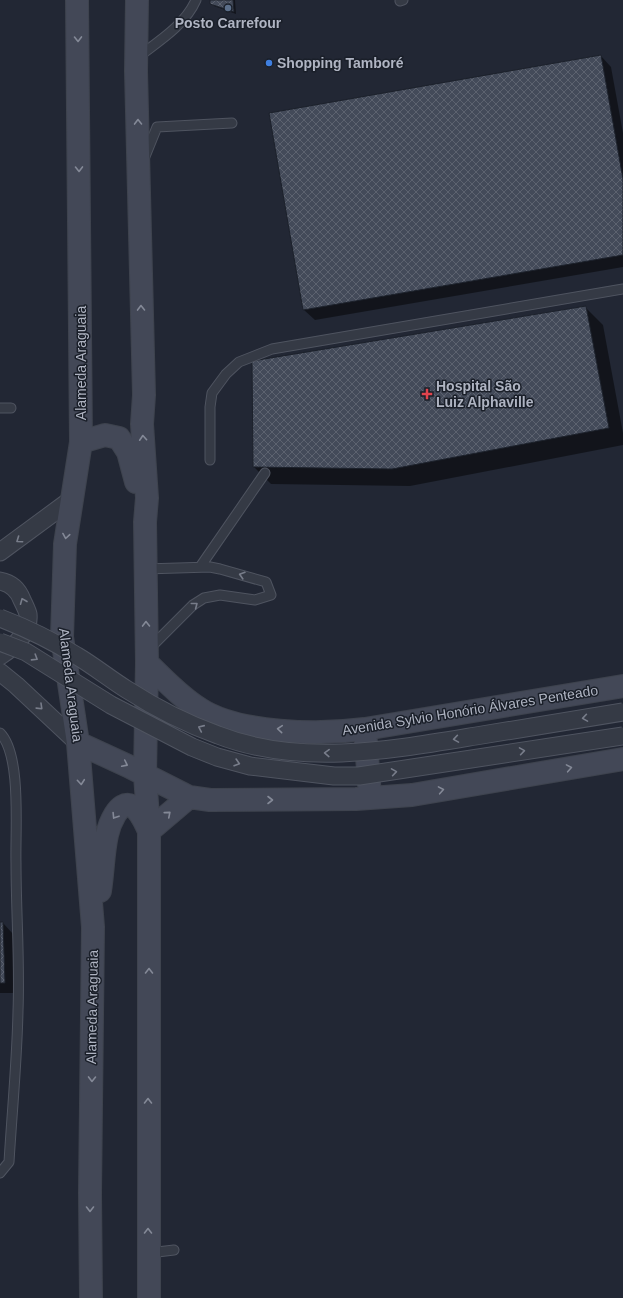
<svg xmlns="http://www.w3.org/2000/svg" width="623" height="1298" font-family="Helvetica,sans-serif">
<style>
.shadow{fill:#0007}
.building{fill:url(#building-cross-hatch);stroke:#1c212b}
.lines{fill:none;stroke-linecap:round;stroke-linejoin:round}
.lane-casing{stroke:#4f5460;stroke-width:11}
.street-casing{stroke:#4f5460;stroke-width:19}
.secondary-casing{stroke:#3e434e;stroke-width:24}
.lane{stroke:#353a45;stroke-width:9}
.street{stroke:#353a45;stroke-width:17}
.secondary{stroke:#434857;stroke-width:22}
.street-bridge-casing{stroke:#4f5460;stroke-width:19;stroke-linecap:butt}
.street-bridge{stroke:#353a45;stroke-width:17}
.oneway{stroke:#848997}
.oneway2{stroke:#787d8a}
.service-dot{fill:#5c6f8a;stroke:#1a1f29;stroke-width:1.5}
.shop-dot{fill:#3f7fe0;stroke:#1a1f29;stroke-width:1.5}
.health-dot{fill:#e0444e;stroke:#1a1f29;stroke-width:1.5}
.labels{text-anchor:middle;stroke-width:3;stroke-linejoin:round;paint-order:stroke}
.poi-label{font-size:14px;font-weight:bold;fill:#afb4c2;stroke:#1a1f29;text-anchor:start}
.street-label{font-size:14px;fill:#afb4c2;stroke:#1a1f29}
</style>
<defs>
<pattern id="building-cross-hatch" width="8" height="8" patternUnits="userSpaceOnUse"><rect width="8" height="8" fill="#434a59"/><path d="M0 0l8 8M0 8l8-8" fill="none" stroke="#5c626f"/></pattern>
</defs>
<rect width="100%" height="100%" fill="#222734"/>
<!-- shadow -->
<path class="shadow" d="M211 0H235L236 14 214 6Z
M601 56 611 67 623 133V267L315 320 304 310 270 114Z
M586 308 603 325 623 433V445L410 486 271 484 254 467Z
M0 923H3L13 934 15 993H0Z"/>
<!-- building -->
<path class="building" d="M210 0H233L234 12 210 4Z
M601 55 623 179V255L303 310 269 113Z
M586 306 609 428 392 469 253 467 252 361Z
M0 922H3L5 983H0Z"/>
<g class="lines">
<!-- lane casing -->
<g class="lane-casing">
<path id="lane" d="M400 1 403 0
M138 57C159 41 185 25 196 0
M144 159 157 127 232 123
M0 408H11
M210 460V407L212 393 226 374 239 362 272 349 623 289
M200 567 265 473
M145 569 210 567 220 569 266 582 271 595 255 600 220 595 204 598 193 605 149 649
M0 733C22 755 15 832 16 863 16 912 20 962 18 1011 17 1061 12 1112 9 1162L0 1173
M149 1253 174 1250"/>
</g>
<!-- street casing -->
<g class="street-casing">
<path id="street" d="M0 552 72 499
M0 581C11 583 18 589 22 600 24 604 27 610 28 614 30 633 14 647 0 656
M0 672 16 685 78 743"/>
</g>
<!-- secondary casing -->
<g class="secondary-casing">
<path id="secondary" d="M77 0 81 442 65 544 62 637 78 743 93 927 90 1193 91 1298
M137 0 136 71 144 395 142 424 147 498 145 522 147 663 145 775 149 831V1298
M81 442 105 435 119 438 128 452 136 482
M147 663C164 679 180 697 200 709 239 734 319 735 365 729L623 686
M365 730 370 796
M78 743 128 766 189 797 210 800 356 799 412 795 623 759
M100 891C103 872 103 853 107 835 109 826 118 799 132 806 141 811 145 823 149 831L189 797"/>
</g>
<!-- lane -->
<use href="#lane" class="lane"/>
<!-- street -->
<use href="#street" class="street"/>
<!-- secondary -->
<use href="#secondary" class="secondary"/>
<!-- street-bridge casing -->
<g class="street-bridge-casing">
<path id="street-bridge" d="M0 618C26 628 53 641 77 656 94 666 110 679 126 689 154 707 187 724 218 735 300 767 392 750 476 736 525 728 574 720 623 712
M0 642 26 652 111 705 192 747 217 757 250 766 334 776H359L623 736"/>
</g>
<!-- street-bridge -->
<use href="#street-bridge" class="street-bridge"/>
</g>
<!-- one-way arrows -->
<defs><path id="oneway-chevron" d="M-2-3.5L2.5 0L-2 3.5" fill="none" stroke-width="1.6" stroke-linecap="round" stroke-linejoin="round"/></defs>
<g class="oneway">
<use href="#oneway-chevron" transform="translate(78 39) rotate(89)"/>
<use href="#oneway-chevron" transform="translate(138 122) rotate(-91)"/>
<use href="#oneway-chevron" transform="translate(79 169) rotate(89)"/>
<use href="#oneway-chevron" transform="translate(141 308) rotate(-91)"/>
<use href="#oneway-chevron" transform="translate(143 438) rotate(-94)"/>
<use href="#oneway-chevron" transform="translate(66 536) rotate(99)"/>
<use href="#oneway-chevron" transform="translate(146 624) rotate(-91)"/>
<use href="#oneway-chevron" transform="translate(280 729) rotate(-175)"/>
<use href="#oneway-chevron" transform="translate(125 764) rotate(26)"/>
<use href="#oneway-chevron" transform="translate(569 768) rotate(-10)"/>
<use href="#oneway-chevron" transform="translate(81 782) rotate(85)"/>
<use href="#oneway-chevron" transform="translate(441 790) rotate(-10)"/>
<use href="#oneway-chevron" transform="translate(270 800)"/>
<use href="#oneway-chevron" transform="translate(168 814) rotate(-41)"/>
<use href="#oneway-chevron" transform="translate(115 816) rotate(122)"/>
<use href="#oneway-chevron" transform="translate(149 971) rotate(-90)"/>
<use href="#oneway-chevron" transform="translate(92 1079) rotate(91)"/>
<use href="#oneway-chevron" transform="translate(148 1101) rotate(-90)"/>
<use href="#oneway-chevron" transform="translate(90 1209) rotate(90)"/>
<use href="#oneway-chevron" transform="translate(148 1231) rotate(-90)"/>
</g>
<g class="oneway2">
<use href="#oneway-chevron" transform="translate(19 540) rotate(145)"/>
<use href="#oneway-chevron" transform="translate(242 575) rotate(-163)"/>
<use href="#oneway-chevron" transform="translate(23 601) rotate(-112)"/>
<use href="#oneway-chevron" transform="translate(195 605) rotate(-38)"/>
<use href="#oneway-chevron" transform="translate(35 658) rotate(32)"/>
<use href="#oneway-chevron" transform="translate(40 707) rotate(44)"/>
<use href="#oneway-chevron" transform="translate(585 718) rotate(171)"/>
<use href="#oneway-chevron" transform="translate(201 728) rotate(-156)"/>
<use href="#oneway-chevron" transform="translate(456 739) rotate(171)"/>
<use href="#oneway-chevron" transform="translate(522 751) rotate(-9)"/>
<use href="#oneway-chevron" transform="translate(327 753) rotate(-178)"/>
<use href="#oneway-chevron" transform="translate(237 763) rotate(17)"/>
<use href="#oneway-chevron" transform="translate(394 772) rotate(-9)"/>
</g>
<!-- markers -->
<circle class="service-dot" cx="228" cy="8" r="4"/>
<circle class="shop-dot" cx="269" cy="63" r="4"/>
<path class="health-dot" d="M425 388h4v4h4v4h-4v4h-4v-4h-4v-4h4z"/>
<g class="labels">
<!-- poi labels -->
<g class="poi-label">
<text x="228" y="28" text-anchor="middle">Posto Carrefour</text>
<text x="277" y="68">Shopping Tamboré</text>
<text x="436" y="391">Hospital São<tspan x="436" dy="16">Luiz Alphaville</tspan></text>
</g>
<!-- street labels -->
<g class="street-label">
<text transform="translate(81 363) rotate(-90)" y="5">Alameda Araguaia</text>
<text transform="translate(71 685) rotate(83)" y="5">Alameda Araguaia</text>
<text transform="translate(470 710) rotate(-9)" y="5">Avenida Sylvio Honório Álvares Penteado</text>
<text transform="translate(92 1007) rotate(-89)" y="5">Alameda Araguaia</text>
</g>
</g>
</svg>
